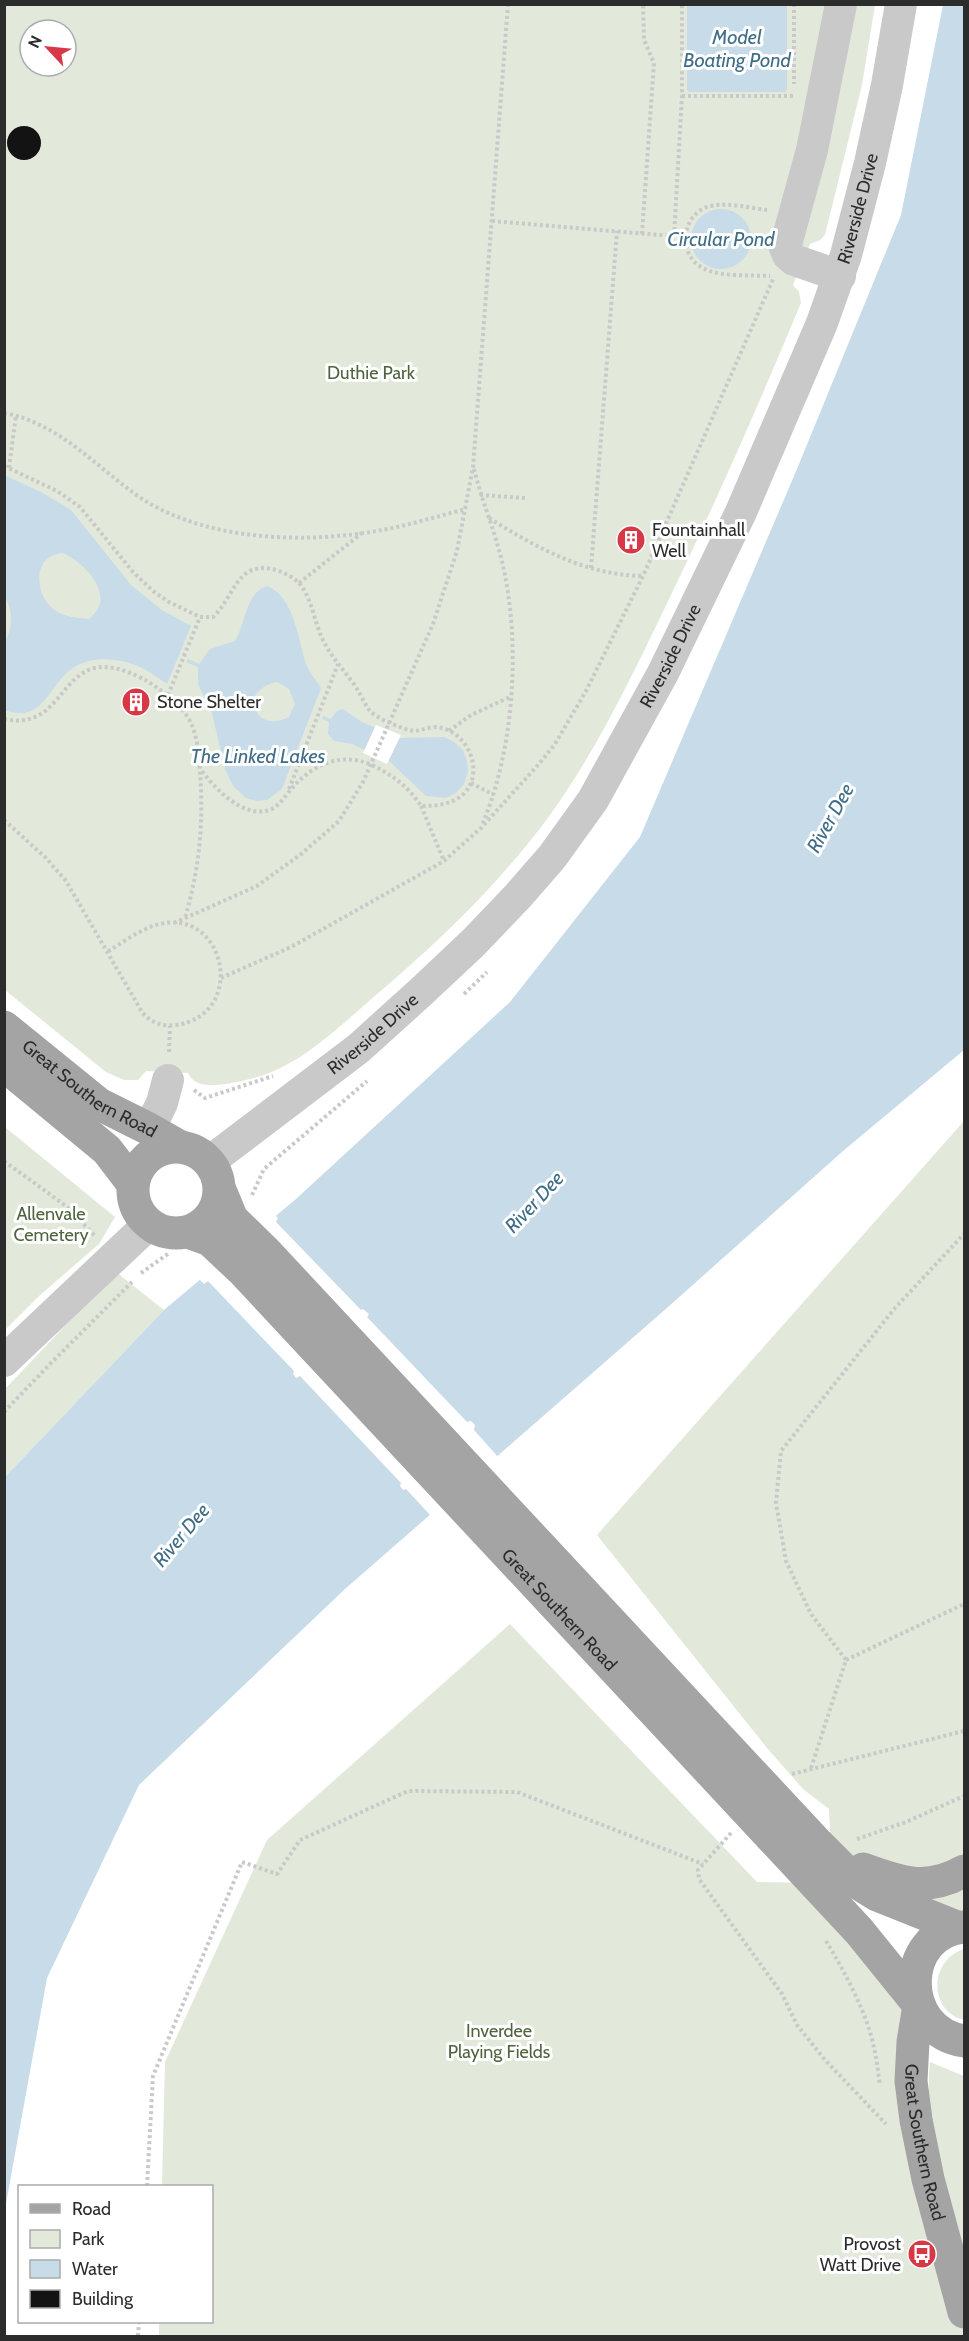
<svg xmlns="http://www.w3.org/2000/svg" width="969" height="2341" font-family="Cabin,sans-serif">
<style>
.green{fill:#e2e9da;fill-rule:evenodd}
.water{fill:#c7dbe8;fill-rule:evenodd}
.pier{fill:#fff}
.building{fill:#131313}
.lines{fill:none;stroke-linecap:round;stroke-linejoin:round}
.path{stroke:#c9c9c9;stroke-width:4;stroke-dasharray:3 3;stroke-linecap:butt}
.minor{stroke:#c9c9c9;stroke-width:32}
.major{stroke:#a4a4a4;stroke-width:33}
.labels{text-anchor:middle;stroke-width:6;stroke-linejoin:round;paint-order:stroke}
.street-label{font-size:18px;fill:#2c2c2c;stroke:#fff}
.park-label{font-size:18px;fill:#4f643d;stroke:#fff}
.poi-label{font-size:18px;fill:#2c2c2c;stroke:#fff;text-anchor:start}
.water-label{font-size:20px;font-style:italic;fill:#406d87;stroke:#fff}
</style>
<rect width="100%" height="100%" fill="#fff"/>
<!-- green -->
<path class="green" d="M5 5H875L862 85 825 235 820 240 810 244 793 285 799 292 801 303C757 409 710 515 660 618 627 686 594 754 550 815 501 882 439 942 376 995 336 1029 298 1069 246 1080 230 1083 196 1093 188 1073L146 1071 138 1080H124L106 1072 5 990ZM30 30H66V66H30Z
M964 1121V1916L831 1857 829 1809 803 1789 767 1748 597 1535Z
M5 1127 115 1217 99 1244 39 1296 5 1330Z
M116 1272 164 1310 5 1477V1389Z
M510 1624 757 1882 813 1883 918 2004 911 2081 964 2312V2336H159V2322H212V2186H162L165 2062 267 1840Z
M964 1949V2020C927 2011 930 1959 964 1949Z
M930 2062 964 2076V2260C950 2199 923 2124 930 2062Z"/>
<!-- water -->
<path class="water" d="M687 5H787V89L785 92H689L687 90Z
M943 5H964V1050L843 1151 668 1307 345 1589 139 1785 47 1978 5 2209V1477L164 1310 296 1199 510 1002 640 837 797 469 901 215Z
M691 239a30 30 0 1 1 60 0a30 30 0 1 1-60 0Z
M4 475 41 492 71 510 131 585 162 610 191 626 167 684C157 677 147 669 135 665 116 658 91 656 73 668 49 684 43 725 5 710V642C12 629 14 609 4 596ZM63 553C86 564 118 597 89 619 78 618 66 617 56 611 34 597 31 555 63 553Z
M267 586C294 596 298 639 306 664 310 674 316 680 321 688L282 789 267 800 257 801 246 798 233 786 225 769 212 713 198 684V667L186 662 188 659 199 664 210 649 235 641C246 624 245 593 267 586ZM277 682 289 689 295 704 289 717C271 726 255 721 253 699 258 690 266 684 277 682Z
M343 709 362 722 399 738 444 737 453 741 463 750 467 761 468 772 464 784 456 793 446 798 426 796 389 761 352 744 334 741 328 734 329 722 322 719 323 716 331 719 337 711Z"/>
<!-- pier -->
<path class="pier" d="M376 725 401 735 387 764 363 753Z
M274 1214 278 1218 276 1222 361 1310 363 1309 369 1314 367 1317 467 1422 471 1421 475 1425 474 1430 499 1458 432 1517 406 1489 403 1490 400 1486 401 1483 300 1376 296 1378 293 1374 294 1371 208 1281 204 1284 198 1278Z"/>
<!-- building -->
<path class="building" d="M7 143a17 17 0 1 1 34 0a17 17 0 1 1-34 0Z"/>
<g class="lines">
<!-- path -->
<path class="path" d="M794 4V84
M682 96H795
M767 210C750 208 728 202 711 206 681 212 676 257 705 269 721 277 751 275 770 276
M492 221 685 237
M642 234 654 63 644 40 643 4
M674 236 682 96V4
M4 413C55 422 92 462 131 491 196 541 304 545 382 530 410 525 438 516 466 509
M4 466 57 491 80 507 133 572 153 591 169 602 200 617H213C234 598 236 562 271 569 280 570 293 577 299 583 312 598 314 621 322 638 330 655 342 668 353 683 360 692 363 702 370 711 376 718 406 731 415 731 424 730 433 725 442 728 471 735 486 778 460 797 448 805 435 806 421 806 408 786 392 775 372 765 343 752 315 763 294 786 287 793 281 804 272 809 244 821 215 788 200 769
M9 468 16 415
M474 469C482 502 496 533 503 566 521 645 514 751 482 825
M480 495 525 498
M489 518C537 548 585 575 643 576
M591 568 617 231
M299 583 362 533
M168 695 200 617
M4 719C57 730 59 676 95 668 112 664 132 673 147 681 164 692 180 703 190 721 198 736 199 757 200 774 204 824 199 870 185 918
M449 731 471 715 510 697
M471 783 494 795
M289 789 338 664
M421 806 444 861
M4 820 46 858 66 881 142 1012C150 1022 162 1027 175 1025 249 1016 226 904 156 925 139 930 122 943 107 952
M174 923 257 886 300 855 339 821 363 782 433 624 457 551 473 467 508 4
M221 978 291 947 444 861 481 828 539 764 555 744 586 691 643 576 774 277
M464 994 487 972
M169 1052 170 1026
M194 1090 205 1098 273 1076
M4 1161 66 1206 96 1237
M252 1195 264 1169 367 1081
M141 1273 169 1253
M4 1412 52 1362 132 1282
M846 1660 964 1604
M811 1768 846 1660 811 1614 786 1561 776 1503 781 1451 895 1308 964 1234
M792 1774 964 1731
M731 1833 698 1870 699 1879 782 1994 797 2025 825 2060 886 2124
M857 1839 906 1822 964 1796
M826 1941C845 1972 867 2013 874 2048 877 2060 878 2072 880 2085
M147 2186 153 2076 242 1862 277 1874 300 1840 408 1791 517 1792 703 1864
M138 2336 139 2322"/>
<!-- minor -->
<g class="minor">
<path d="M840 276 794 260 788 255 785 248 812 150 841 4"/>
<path d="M149 1129 162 1103 168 1080"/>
<path id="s1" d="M209 1162 359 1048 422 991 473 943 518 896 552 857 593 800 663 673 741 512 822 323 846 255 870 163 887 85 901 4"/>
<path d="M4 1361 149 1224"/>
</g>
<!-- major -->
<g class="major">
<path id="s2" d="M4 1027 99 1104 149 1129 179 1146"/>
<path d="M4 1065 107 1150 133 1184"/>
<circle cx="176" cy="1190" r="43"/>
<path d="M220 1190 232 1219 265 1251 818 1844 856 1882 877 1895 957 1927"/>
<path id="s3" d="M188 1232 210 1240 243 1271 859 1931 918 2004"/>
<path d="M863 1869C901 1883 927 1892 964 1871"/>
<path d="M964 1927C899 1933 899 2031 964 2041"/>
<path id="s4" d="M919 2006 913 2042 911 2081 916 2120 928 2179 964 2312"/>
</g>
</g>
<!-- icons -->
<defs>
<g id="building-disc" transform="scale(1.5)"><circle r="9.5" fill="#d83846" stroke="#fff"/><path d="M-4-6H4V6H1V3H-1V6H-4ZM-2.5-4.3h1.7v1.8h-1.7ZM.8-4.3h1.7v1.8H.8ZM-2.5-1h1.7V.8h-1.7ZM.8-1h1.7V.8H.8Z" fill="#fff"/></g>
<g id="bus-disc" transform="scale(1.5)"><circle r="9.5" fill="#d83846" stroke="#fff"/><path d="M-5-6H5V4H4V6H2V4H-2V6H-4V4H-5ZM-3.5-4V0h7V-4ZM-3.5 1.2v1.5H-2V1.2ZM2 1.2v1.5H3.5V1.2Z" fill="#fff"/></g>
</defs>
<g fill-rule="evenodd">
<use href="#building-disc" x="631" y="540"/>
<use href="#building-disc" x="136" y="702"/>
<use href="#bus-disc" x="922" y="2254"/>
</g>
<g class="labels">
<!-- street labels -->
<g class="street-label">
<text dy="6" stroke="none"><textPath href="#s1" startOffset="1180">Riverside Drive</textPath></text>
<text dy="6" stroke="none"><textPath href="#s1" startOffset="694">Riverside Drive</textPath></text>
<text dy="6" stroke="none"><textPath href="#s1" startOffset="208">Riverside Drive</textPath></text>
<text dy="6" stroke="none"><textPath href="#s2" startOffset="106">Great Southern Road</textPath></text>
<text dy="6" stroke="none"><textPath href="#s3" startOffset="532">Great Southern Road</textPath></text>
<text dy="6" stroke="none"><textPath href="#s4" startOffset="138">Great Southern Road</textPath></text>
</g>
<!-- park labels -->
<g class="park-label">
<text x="371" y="379">Duthie Park</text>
<text x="51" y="1220">Allenvale<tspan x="51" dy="21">Cemetery</tspan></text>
<text x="499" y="2037">Inverdee<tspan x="499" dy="21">Playing Fields</tspan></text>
</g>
<!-- poi labels -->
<g class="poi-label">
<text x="652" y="536">Fountainhall<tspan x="652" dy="21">Well</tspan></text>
<text x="157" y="708">Stone Shelter</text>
<text x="901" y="2250" text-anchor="end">Provost<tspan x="901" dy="21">Watt Drive</tspan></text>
</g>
<!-- water labels -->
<g class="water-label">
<text x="737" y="44">Model<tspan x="737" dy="23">Boating Pond</tspan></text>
<text x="721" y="246">Circular Pond</text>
<text x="258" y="763">The Linked Lakes</text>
<text transform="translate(830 818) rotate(-61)" y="7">River Dee</text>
<text transform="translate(534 1202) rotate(-47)" y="7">River Dee</text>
<text transform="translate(181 1535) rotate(-50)" y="7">River Dee</text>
</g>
</g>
<!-- border -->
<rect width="969" height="2341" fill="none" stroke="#2c2c2c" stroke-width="12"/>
<!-- legend -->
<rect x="18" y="2185" width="195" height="138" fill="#ffffff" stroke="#ababab" stroke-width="1.5"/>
<rect x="30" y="2204" width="30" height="9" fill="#a4a4a4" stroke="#ababab" stroke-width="1.5"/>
<text x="72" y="2215" font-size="18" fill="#2c2c2c">Road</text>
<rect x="30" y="2230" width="30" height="18" fill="#e2e9da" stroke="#ababab" stroke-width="1.5"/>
<text x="72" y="2245" font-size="18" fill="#2c2c2c">Park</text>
<rect x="30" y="2260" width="30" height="18" fill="#c7dbe8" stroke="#ababab" stroke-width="1.5"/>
<text x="72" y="2275" font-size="18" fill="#2c2c2c">Water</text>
<rect x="30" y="2290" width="30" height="18" fill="#131313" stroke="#ababab" stroke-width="1.5"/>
<text x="72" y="2305" font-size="18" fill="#2c2c2c">Building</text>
<!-- north arrow -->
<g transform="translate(48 48) rotate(296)"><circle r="28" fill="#ffffff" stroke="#ababab" stroke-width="1.5"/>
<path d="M0-4.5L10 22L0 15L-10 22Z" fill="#d83846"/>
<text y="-9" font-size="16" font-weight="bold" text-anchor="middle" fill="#2c2c2c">N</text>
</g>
</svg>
